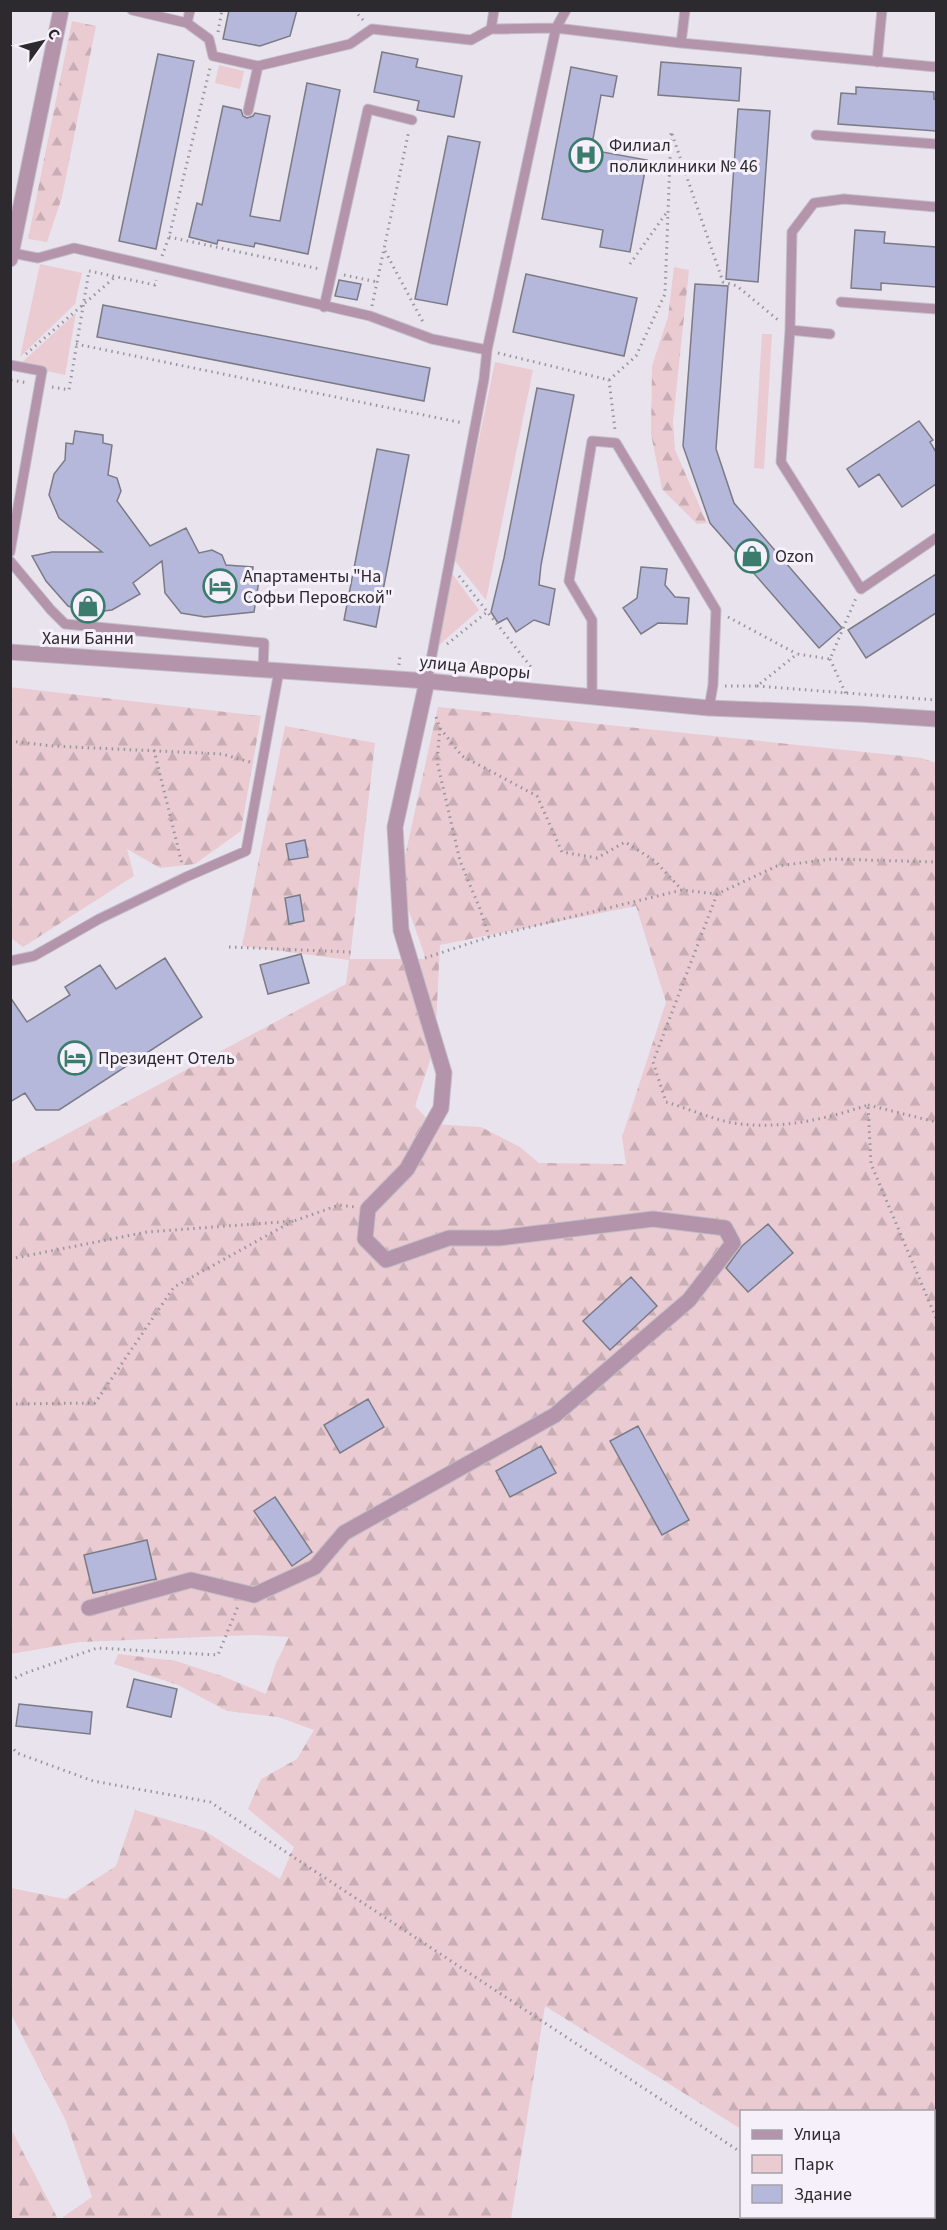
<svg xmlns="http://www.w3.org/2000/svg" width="947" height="2230" font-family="'Source Sans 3',sans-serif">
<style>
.green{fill:#e9cbd1}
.forest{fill:url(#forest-firs);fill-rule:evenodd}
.building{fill:#b5b7db;stroke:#7b7b86;stroke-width:1.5}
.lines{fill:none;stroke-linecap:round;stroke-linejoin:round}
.service-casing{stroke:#c3bec8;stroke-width:11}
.minor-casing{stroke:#c3bec8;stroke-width:17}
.tertiary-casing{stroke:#c3bec8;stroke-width:17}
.path{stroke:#99959d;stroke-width:3;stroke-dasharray:1.5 4.5;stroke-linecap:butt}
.service{stroke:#b494ab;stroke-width:9}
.minor{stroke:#b494ab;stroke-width:15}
.tertiary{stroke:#b494ab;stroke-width:15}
.labels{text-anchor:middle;stroke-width:6;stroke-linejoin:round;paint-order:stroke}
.poi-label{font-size:18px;fill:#2c2a2e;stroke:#f6f0fb;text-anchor:start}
.street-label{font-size:18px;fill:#2c2a2e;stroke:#f6f0fb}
</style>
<defs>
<pattern id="forest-firs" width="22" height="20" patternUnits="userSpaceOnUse" patternTransform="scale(1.5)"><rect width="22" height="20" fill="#e9cbd1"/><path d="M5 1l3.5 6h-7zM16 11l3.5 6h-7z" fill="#c8aeb4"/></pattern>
</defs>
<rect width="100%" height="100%" fill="#e9e3ee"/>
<!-- green -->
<path class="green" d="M219 65 244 71 240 89 215 83Z
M40 264 82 273 75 304 20 357Z
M76 313 65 375 19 365Z
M762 334H772L764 469 754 468Z
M495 362 533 370 486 600 454 560Z
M451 572 479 610 437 647Z"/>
<!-- forest -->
<path class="forest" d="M72 21 96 26 62 197 47 242 28 239Z
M674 267 689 270 673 421 675 450 707 523 697 524 662 489 651 434 652 366 668 317Z
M10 687 261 716 241 831 195 864 160 868 127 849 134 876 23 947 11 938Z
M438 707 922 758 936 763V2219H886L881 2217 934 2216V2112H742L741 2129 545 2006 511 2219H60L92 2197 66 2121 11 2014V1888L65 1899 116 1866 135 1810 205 1831 280 1879 294 1847 248 1809 261 1779 297 1759 314 1730 278 1717 227 1711 178 1685 114 1664 118 1654 176 1661 222 1676 266 1694 276 1663 289 1637 253 1635 80 1642 11 1654V1164L346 984 349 960 242 946 285 726 375 743 350 959H426L399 883ZM636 906 666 1002 622 1137 626 1164 539 1163 520 1147 481 1127 432 1124 415 1106 435 1045 440 945Z
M11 2129 58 2219H11Z"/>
<!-- building -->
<path class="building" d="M229 10H297L290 36 260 46 223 39Z
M382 52 418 59 416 67 462 76 454 117 417 110 419 101 374 92Z
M158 54 194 61 156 249 119 241Z
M661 62 741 68 739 101 658 95Z
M571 67 617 76 613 97 601 95 591 150 647 160 630 252 600 247 603 230 542 219Z
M307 83 340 90 308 254 255 243 254 247 218 240 217 244 189 237 197 203 202 205 223 106 241 110 243 116 247 118 253 116 255 113 270 116 250 216 280 221Z
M856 87 934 92V99L936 100V131L838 124 841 93 856 94Z
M738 109 770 111 758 282 726 279Z
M448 136 480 142 447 305 415 299Z
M855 230 885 232 884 243 936 247V287L881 283V290L851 288Z
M526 274 637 298 624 356 513 332Z
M339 280 361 284 357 300 335 296Z
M695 284 728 286 716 449 734 503 842 628 819 648 710 523 683 446Z
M103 305 430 368 424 401 97 337Z
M537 388 574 395 541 565 539 585 555 589 549 625 534 620 516 632 507 618 498 623 491 612 504 558Z
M919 421 933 440 930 442 936 452V484L902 507 879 474 859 487 847 469Z
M75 431 103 435V443L112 445 108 475 117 478 121 491 117 501 150 546 186 528 199 553 212 550 222 555 226 565 253 567 252 580H259L254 612 205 617 181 613 165 593 162 561 133 583 140 594 112 610 87 613 68 606 46 581 32 556 52 552H102L59 518 49 495 54 474 65 460 66 443 73 444Z
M377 449 409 455 376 627 344 620Z
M641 567 667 569 665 585 675 597 689 598 687 624 658 623 641 634 623 608 637 598Z
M936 574V613L866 658 848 630Z
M305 840 308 857 289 860 286 844Z
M300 895 304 921 289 924 285 898Z
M301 954 309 983 268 994 260 965Z
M165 958 202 1017 59 1110H36L25 1093 10 1102V997L27 1022 70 995 65 987 100 965 116 989Z
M768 1224 793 1253 748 1292 726 1268 742 1246Z
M631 1277 657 1306 610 1350 583 1321Z
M368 1399 384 1427 340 1453 324 1425Z
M638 1426 689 1520 662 1535 610 1441Z
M541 1446 556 1473 510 1497 496 1471Z
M275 1497 312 1552 292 1566 254 1511Z
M147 1540 156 1579 93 1593 84 1555Z
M134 1679 177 1689 171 1717 127 1707Z
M19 1704 92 1712 90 1734 16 1726Z"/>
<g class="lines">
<!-- service casing -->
<g class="service-casing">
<path id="service" d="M132 10 187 23 209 39 213 56 258 66 350 44 372 29 471 40 491 29 556 28 681 43 936 67
M187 23 190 10
M491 29 494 10
M681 43 685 10
M877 62 882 10
M248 111 258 66
M816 135 936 144
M936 207 844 199 814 203 792 232 790 330 781 462 861 589 936 538
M12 253 38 258 74 248 370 316 432 339 487 350
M841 302 936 309
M324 307 368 109 412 120
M790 330 830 334
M10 365 42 371 10 552
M10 561 51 610 65 624 264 643 263 670
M427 681 484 379 487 350 556 28 566 10
M592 698V620L569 581 592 441 616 443 716 610 713 685 709 708
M10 961 34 956 99 919 186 877 246 851 279 671"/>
</g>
<!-- minor casing -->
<g class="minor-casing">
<path id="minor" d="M89 1608 191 1580 254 1595 315 1567 344 1533 555 1415 689 1300 733 1243 725 1228 653 1219 499 1238H449L386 1260 365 1239 368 1209 407 1169 441 1108 444 1073 401 930 395 827 427 681"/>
</g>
<!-- tertiary casing -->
<g class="tertiary-casing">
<path id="tertiary" d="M10 259 61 10
M10 652 427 681 709 708 859 714 936 719"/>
</g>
<!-- path -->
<path class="path" d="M354 10 363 20
M218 32 222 10
M672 134 723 282 737 286 778 320
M169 237 320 269
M385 251 423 322
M162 256 169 237 210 68
M630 264 667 212
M344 275 377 282
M372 306 409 130
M76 344 463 423
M498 353 609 380 615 430
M26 354 115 277
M11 380 28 383
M609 380 636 356 665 294 671 132
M52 387 69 390 89 271 155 285 156 280
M459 576 531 667
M728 617 797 654
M447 644 487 612
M830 659 846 694
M399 665 400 654
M725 686H757L797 654 830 659 856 598
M757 686 936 700
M436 717 440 728 462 756 537 796 562 852 597 858 625 842 655 861 682 890
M440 728 437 761 460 861 480 909 489 937 682 890 717 894 777 866 832 859 936 862
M10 741 52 746 222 754 250 762
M154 750 182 864
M717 894 653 1062 666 1102C686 1108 707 1117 728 1122 775 1131 823 1120 868 1105L871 1164 936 1318
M229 947 351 952
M425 958 489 937
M868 1105 936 1122
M10 1259 147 1232 294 1221 339 1205 355 1207
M10 1404 95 1403 174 1287 293 1221
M10 1681 23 1674 97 1648 218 1655 238 1606
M10 1745 17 1753 93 1781 210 1802 742 2153
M842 2216 847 2220"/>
<!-- service -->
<use href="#service" class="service"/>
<!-- minor -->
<use href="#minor" class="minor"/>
<!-- tertiary -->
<use href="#tertiary" class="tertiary"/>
</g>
<!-- icons -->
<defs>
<g id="hospital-ring" transform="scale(1.725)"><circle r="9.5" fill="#f6f0fb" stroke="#3b7c6c" stroke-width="1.5"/><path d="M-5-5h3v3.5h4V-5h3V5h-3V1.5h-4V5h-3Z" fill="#3b7c6c"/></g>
<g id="shop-ring" transform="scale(1.725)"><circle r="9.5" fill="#f6f0fb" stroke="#3b7c6c" stroke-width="1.5"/><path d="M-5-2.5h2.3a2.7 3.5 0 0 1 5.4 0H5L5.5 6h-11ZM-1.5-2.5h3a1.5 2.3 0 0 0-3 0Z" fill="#3b7c6c"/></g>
<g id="hotel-ring" transform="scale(1.725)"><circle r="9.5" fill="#f6f0fb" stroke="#3b7c6c" stroke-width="1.5"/><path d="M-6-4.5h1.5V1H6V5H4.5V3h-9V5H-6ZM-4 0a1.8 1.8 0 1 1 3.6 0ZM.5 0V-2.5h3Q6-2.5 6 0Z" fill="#3b7c6c"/></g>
</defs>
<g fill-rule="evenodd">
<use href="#hospital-ring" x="586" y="155"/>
<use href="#shop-ring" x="752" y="556"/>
<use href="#hotel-ring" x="220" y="586"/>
<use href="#shop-ring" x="88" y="606"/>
<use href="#hotel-ring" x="75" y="1058"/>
</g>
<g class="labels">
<!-- poi labels -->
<g class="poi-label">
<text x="609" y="151">Филиал<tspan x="609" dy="21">поликлиники № 46</tspan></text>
<text x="775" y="562">Ozon</text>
<text x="243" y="582">Апартаменты "На<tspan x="243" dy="21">Софьи Перовской"</tspan></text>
<text x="88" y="644" text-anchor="middle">Хани Банни</text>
<text x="98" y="1064">Президент Отель</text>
</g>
<!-- street labels -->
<g class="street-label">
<text transform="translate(475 667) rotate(6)" y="6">улица Авроры</text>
</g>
</g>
<!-- border -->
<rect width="947" height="2230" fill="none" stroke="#2c2a2e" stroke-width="24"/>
<!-- legend -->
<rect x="740" y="2110" width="195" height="108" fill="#f6f0fb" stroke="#a5a1a9" stroke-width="1.5"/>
<rect x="752" y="2130" width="30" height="9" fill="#b494ab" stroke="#a5a1a9" stroke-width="1.5"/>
<text x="794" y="2140" font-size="18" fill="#2c2a2e">Улица</text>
<rect x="752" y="2155" width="30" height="18" fill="#e9cbd1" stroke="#a5a1a9" stroke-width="1.5"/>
<text x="794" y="2170" font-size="18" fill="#2c2a2e">Парк</text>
<rect x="752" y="2185" width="30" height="18" fill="#b5b7db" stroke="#a5a1a9" stroke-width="1.5"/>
<text x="794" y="2200" font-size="18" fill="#2c2a2e">Здание</text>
<!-- north arrow -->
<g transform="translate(42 42) rotate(56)" stroke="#f6f0fb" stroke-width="4.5" paint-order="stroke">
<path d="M0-4.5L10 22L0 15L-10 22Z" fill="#2c2a2e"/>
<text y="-9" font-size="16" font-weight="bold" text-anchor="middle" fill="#2c2a2e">С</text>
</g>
</svg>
